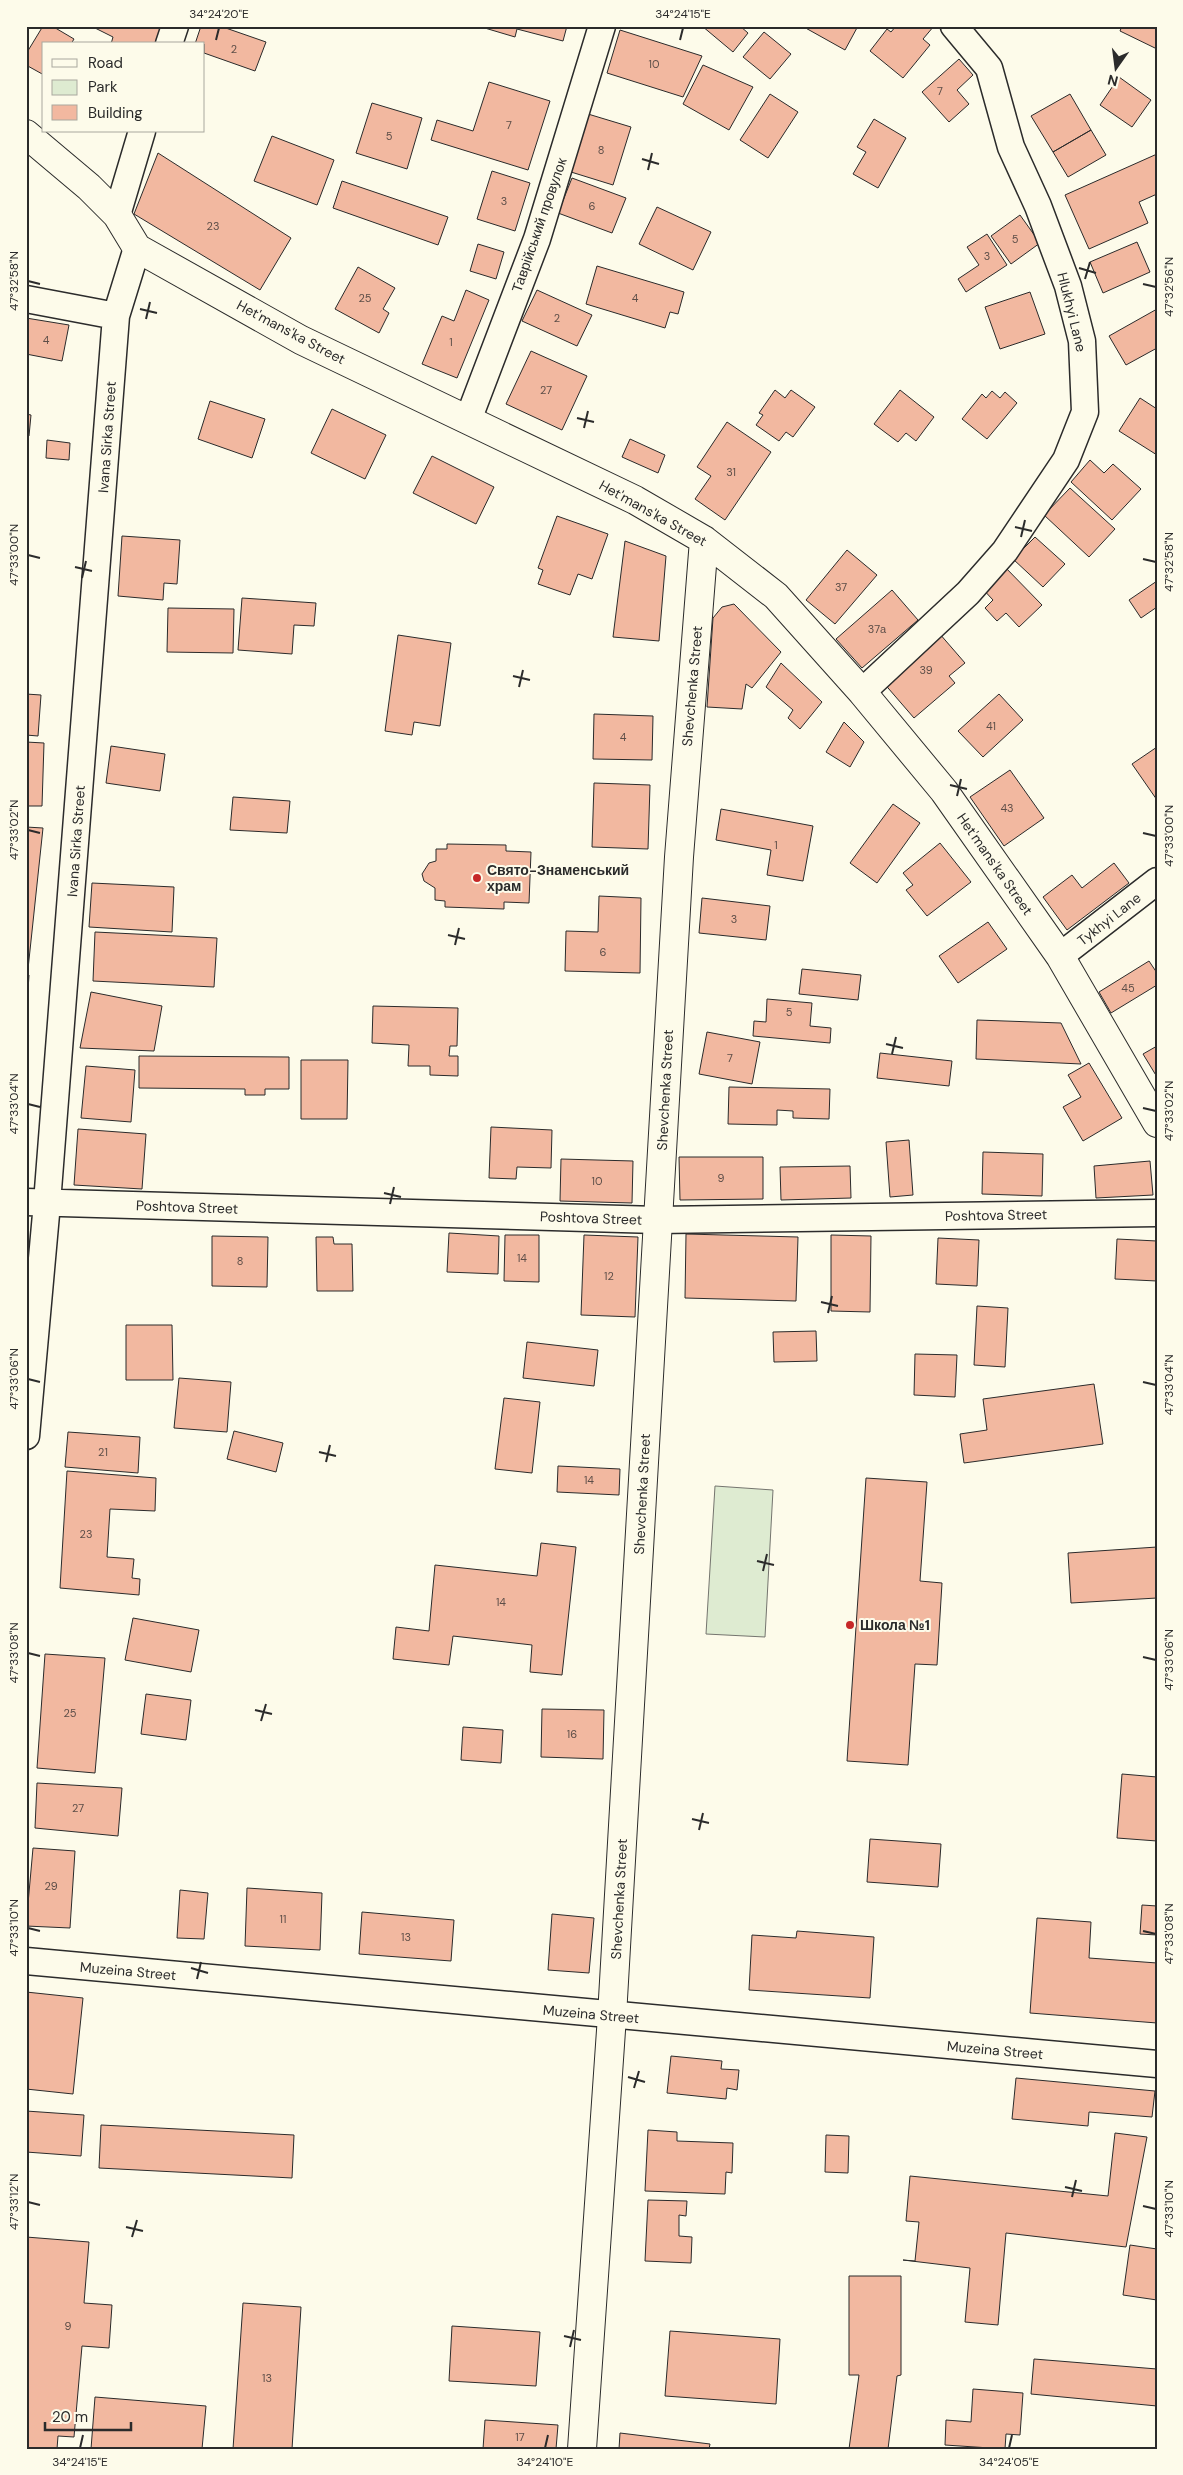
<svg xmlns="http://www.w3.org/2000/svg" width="1183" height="2475" font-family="'DM Sans',sans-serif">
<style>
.green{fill:#deebd1;stroke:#74746e}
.building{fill:#f2b8a0;stroke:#2b2b2b}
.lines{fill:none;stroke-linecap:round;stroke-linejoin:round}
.street-casing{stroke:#2b2b2b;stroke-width:29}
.secondary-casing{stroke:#2b2b2b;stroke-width:30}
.street{stroke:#fdfbea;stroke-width:26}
.secondary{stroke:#fdfbea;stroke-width:28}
.ticks{fill:none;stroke:#2b2b2b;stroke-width:2}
.poi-dot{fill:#c62828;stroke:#fdfbea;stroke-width:2}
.labels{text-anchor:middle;stroke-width:4;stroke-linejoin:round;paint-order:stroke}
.number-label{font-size:11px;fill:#5d4e48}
.street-label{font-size:14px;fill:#2b2b2b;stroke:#fdfbea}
.poi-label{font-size:14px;font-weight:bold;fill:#2b2b2b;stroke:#fdfbea;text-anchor:start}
.neatline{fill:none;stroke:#2b2b2b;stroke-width:2}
.ticks-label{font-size:12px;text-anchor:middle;fill:#2b2b2b}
</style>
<rect width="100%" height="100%" fill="#fdfbea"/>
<!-- green -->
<path class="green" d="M715 1486 773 1490 765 1637 706 1634Z"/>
<!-- building -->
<path class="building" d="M43 26H52L74 39 71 44H44V75L26 65V54Z
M91 26H162L159 44H111L113 37Z
M201 26H220L266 42 255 71 204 53V44H195Z
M478 26H567L563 41 517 29 515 37Z
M702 26H740L748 33 733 52Z
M802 26H858L845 50Z
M896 26H934L923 39 930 45 903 78 870 51 887 29 891 32Z
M1122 26H1157V49L1120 31Z
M620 30 702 56 683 97 607 73Z
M764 32 791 54 770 79 743 57Z
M959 59 973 75 957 90 969 104 949 122 922 92Z
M703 65 753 87 729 130 683 104Z
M1119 77 1151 100 1132 127 1100 105Z
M489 82 550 101 528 170 431 140 437 120 473 131Z
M770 94 798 112 768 158 740 140Z
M1070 94 1091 130 1053 152 1031 116Z
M372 103 422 118 407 169 356 153Z
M588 114 631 127 613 185 571 172Z
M874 119 906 138 878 188 853 174 866 152 857 147Z
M1091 130 1106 155 1068 177 1053 152Z
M272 136 334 160 317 205 254 181Z
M158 153 291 238 260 290 134 214Z
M1157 154V194L1139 202 1148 223 1089 249 1065 195Z
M492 171 530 183 515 231 477 219Z
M572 178 626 198 612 233 558 213Z
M342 181 448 217 438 245 333 208Z
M657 207 711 232 693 270 639 244Z
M1020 215 1040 243 1011 264 991 236Z
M987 234 1007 265 966 292 958 279 979 265 967 247Z
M1137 242 1150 272 1103 293 1090 262Z
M478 244 504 252 496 279 470 271Z
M597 266 684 292 678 314 670 312 665 328 586 304Z
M358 267 395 288 383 309 389 313 379 333 335 309Z
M466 290 489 300 457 378 422 364 442 316 454 321Z
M537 290 592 315 577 346 522 321Z
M1030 292 1045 334 1000 349 985 307Z
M1157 309V348L1126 365 1109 336Z
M26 318 69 325 62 361 26 354Z
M531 351 587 376 562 430 506 404Z
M775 390 785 398 791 390 815 407 793 437 786 432 779 441 756 425 763 415 759 413Z
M900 390 934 417 916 441 906 433 898 442 874 424Z
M992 391 1000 398 1005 392 1017 403 987 439 962 419 982 394 986 398Z
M1140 398 1157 409V455L1119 431Z
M210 401 265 419 252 458 198 439Z
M332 409 386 435 365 479 311 453Z
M26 414 31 415 29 436H26Z
M727 422 771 452 725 520 695 499 711 476 697 467Z
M630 439 665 455 658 473 622 457Z
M47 440 70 443 69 460 46 458Z
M432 456 494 487 476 524 413 493Z
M1090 460 1104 473 1113 464 1141 489 1112 520 1071 482Z
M1070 488 1115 529 1089 557 1044 515Z
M557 516 608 534 592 579 578 574 570 595 538 584 543 570 538 568Z
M122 536 180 540 177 584 164 583 163 600 118 596Z
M1035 537 1065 564 1043 587 1013 559Z
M625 541 666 556 659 641 613 637Z
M847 550 877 575 835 624 806 600Z
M1002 564 1042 605 1019 627 1006 613 997 621 985 608 993 600 980 586Z
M1157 581V607L1141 618 1129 600Z
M892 590 918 620 862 668 836 639Z
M242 598 316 603 314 626 294 625 292 654 238 650Z
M734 604 781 652 752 688 746 684 742 709 707 707 713 618 722 607Z
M168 608 234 609 233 653 167 652Z
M939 633 965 663 949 676 955 683 914 718 882 681Z
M398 635 451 643 440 726 414 722 412 735 385 731Z
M781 663 822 702 800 729 788 718 793 710 766 687Z
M26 694 41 695 38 736 26 735Z
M999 694 1023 720 983 757 958 731Z
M594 714 653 716 652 760 593 759Z
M844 722 864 742 850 767 826 752Z
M26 742 44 743 42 806H26Z
M111 746 165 754 160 791 106 783Z
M1157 747V800L1132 764Z
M1010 770 1044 818 1004 846 970 797Z
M594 783 650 785 648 849 592 847Z
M233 797 290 801 287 833 230 830Z
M893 804 920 823 877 883 850 863Z
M721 809 813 826 803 881 767 875 771 850 716 840Z
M26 827 43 828 28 969H26Z
M940 843 971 882 927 916 906 890 913 885 903 873Z
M447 844 506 845V851L531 852 529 903 504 902V909L445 907V901L435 900V888L424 881 422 874 429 863 436 861V849H447Z
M1114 863 1129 883 1067 930 1043 897 1072 875 1082 888Z
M92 883 174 887 172 932 89 927Z
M599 896 641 898 640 973 565 971 566 931 598 932Z
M702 898 770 906 766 940 699 933Z
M988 922 1007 949 958 983 939 956Z
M95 932 217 938 214 987 93 981Z
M1149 961 1157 973V985L1111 1013 1099 992Z
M802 969 861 975 858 1000 799 994Z
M26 975H29L26 1021Z
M91 992 162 1006 154 1051 80 1048Z
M767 999 812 1003 810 1026 831 1028 830 1043 753 1036 754 1021 766 1022Z
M373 1006 458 1008 457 1046H450L449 1056H458V1076L430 1075V1066H408L409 1045 372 1043Z
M977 1020 1061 1023 1081 1064 976 1059Z
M707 1032 760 1042 752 1084 699 1074Z
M1157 1046V1077L1143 1054Z
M880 1053 952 1061 949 1086 877 1078Z
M139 1056 289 1057V1089H265V1095H245V1089L139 1088Z
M301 1060H348L347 1119H301Z
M1089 1063 1122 1118 1083 1141 1063 1107 1081 1097 1068 1075Z
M86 1066 135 1070 131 1122 81 1118Z
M729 1087 830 1089 829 1119 793 1118V1111L777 1110V1125L728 1124Z
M491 1127 552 1130 551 1168 517 1167 516 1179 489 1178Z
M78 1129 146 1134 142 1189 74 1185Z
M909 1140 913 1195 890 1197 886 1142Z
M983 1152 1043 1154 1042 1196 982 1194Z
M679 1157H763V1199L680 1200Z
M561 1159 633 1161 632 1203 560 1201Z
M1150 1161 1153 1195 1096 1198 1094 1166Z
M850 1166 851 1198 781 1200 780 1167Z
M449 1233 499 1236 498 1274 447 1272Z
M686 1234 798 1237 796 1301 685 1298Z
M505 1235H539V1282L504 1281Z
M584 1235 638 1237 635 1317 581 1315Z
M831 1235 871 1236 870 1312 831 1311Z
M212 1236 268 1237 267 1287 212 1286Z
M316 1237H333L334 1244H352L353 1291H317Z
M938 1238 979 1240 977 1286 936 1284Z
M1117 1239 1157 1241V1281L1115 1279Z
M977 1306 1008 1308 1005 1367 974 1365Z
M126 1325H172L173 1380H126Z
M816 1331 817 1361 774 1362 773 1332Z
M527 1342 598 1350 594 1386 523 1378Z
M915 1354 957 1355 955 1397 914 1395Z
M179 1378 231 1382 227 1432 174 1428Z
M1094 1384 1103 1444 964 1463 960 1434 987 1430 983 1399Z
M504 1398 540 1402 532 1473 495 1469Z
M234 1431 283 1443 276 1472 227 1459Z
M68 1432 140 1437 138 1473 65 1467Z
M558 1466 620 1469 619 1495 557 1492Z
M67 1471 156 1478 155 1511 110 1509 107 1557 134 1559 132 1578 140 1579 139 1595 60 1588Z
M866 1478 927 1482 920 1581 942 1583 937 1665 915 1664 908 1765 847 1761Z
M541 1543 576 1547 562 1675 530 1672 532 1645 453 1636 449 1665 393 1659 396 1627 429 1631 435 1565 537 1576Z
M1157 1547V1598L1071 1603 1068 1553Z
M133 1618 199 1630 191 1672 125 1660Z
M45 1654 105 1658 95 1773 37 1768Z
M146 1694 191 1700 186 1740 141 1734Z
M542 1709 604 1710 603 1759 541 1757Z
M463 1727 503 1730 501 1763 461 1760Z
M1122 1774 1157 1777V1841L1117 1838Z
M37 1783 122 1788 118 1836 35 1828Z
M870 1839 941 1844 938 1887 867 1882Z
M33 1848 75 1851 70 1928 26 1926Z
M247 1888 322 1893 320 1950 245 1946Z
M180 1890 208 1893 204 1939 177 1938Z
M1142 1905 1157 1906V1935L1140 1934Z
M362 1912 454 1920 451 1961 359 1954Z
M552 1914 594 1918 589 1973 548 1970Z
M1037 1918 1091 1922 1089 1958 1157 1963V2023L1030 2013Z
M797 1931 874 1937 870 1998 749 1990 752 1935 796 1938Z
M26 1992 83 1998 73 2094 26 2089Z
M671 2056 722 2061 721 2069 739 2070 737 2090 727 2088 726 2099 667 2093Z
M1016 2078 1155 2091 1152 2117 1089 2112 1088 2126 1012 2119Z
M26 2111 84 2115 81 2156 26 2152Z
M101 2125 294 2135 292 2178 99 2168Z
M648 2130 677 2132V2141L733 2143 732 2173 726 2172 725 2194 645 2191Z
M1115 2133 1147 2137 1126 2247 1006 2233 998 2325 965 2322 970 2268 903 2260 915 2261 919 2222 906 2221 910 2176 1108 2196Z
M826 2135 849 2136 848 2173 825 2172Z
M648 2200 687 2201 686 2216 679 2215V2236L692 2237 691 2263 645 2261Z
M26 2237 89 2242 84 2303 112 2305 109 2348 82 2346 74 2437 58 2436 57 2449H26Z
M1130 2245 1157 2249V2300L1123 2295Z
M849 2276H901V2375L897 2376 888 2449H849L859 2375H849Z
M243 2303 301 2307 292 2449H233Z
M452 2326 540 2332 536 2386 449 2381Z
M670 2331 780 2339 776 2404 665 2396Z
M1034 2359 1157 2369V2406L1031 2394Z
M973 2389 1023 2393 1020 2435 1006 2434 1005 2449 945 2445 946 2420 971 2422Z
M95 2397 206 2406 202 2449H91Z
M485 2420 558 2425 556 2449H483Z
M620 2433 710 2444 709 2449H619Z"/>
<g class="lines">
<!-- street casing -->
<g class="street-casing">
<path id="street" d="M169 44 175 26
M117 215 142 131
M26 299 116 316
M468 420 537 239 602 26
M862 692 968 593 1005 551 1066 460 1085 412 1082 341 1068 286 1038 206 1011 147 989 68 954 26
M1060 956 1157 881
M26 1202 657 1220 1157 1213
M26 1436 47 1203 116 316 137 248
M26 1961 1157 2064"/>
</g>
<!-- secondary casing -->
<g class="secondary-casing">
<path id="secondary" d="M26 134 89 187 117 215 137 248 301 340 635 500 704 540 776 596 862 692 944 791 1060 956 1157 1123
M582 2449 612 2016 679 857 704 540"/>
</g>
<!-- street -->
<use href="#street" class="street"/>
<!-- secondary -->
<use href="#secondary" class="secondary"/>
</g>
<!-- ticks -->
<path class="ticks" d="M216 40 219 28M680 40 683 28M642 159 659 164M648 170 652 153M1079 268 1096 273M1085 279 1090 262M28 281 40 284M1143 284 1156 287M140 309 157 313M146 319 150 302M577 418 594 422M584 428 588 411M1015 527 1032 531M1021 537 1025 520M28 555 40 558M1143 559 1156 562M75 567 92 571M82 578 86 561M513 676 530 680M519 687 523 670M950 785 967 789M957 796 961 779M28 830 40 833M1143 833 1156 836M448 935 465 939M455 945 459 928M886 1044 903 1048M892 1054 896 1037M28 1104 40 1107M1143 1108 1156 1111M384 1193 401 1197M390 1204 394 1187M821 1302 838 1306M828 1313 832 1296M28 1379 40 1382M1143 1382 1156 1385M319 1452 336 1456M326 1462 330 1445M757 1561 774 1565M763 1571 767 1554M28 1653 40 1656M1143 1657 1156 1660M255 1710 272 1714M261 1721 266 1704M692 1819 709 1823M699 1830 703 1813M28 1928 40 1931M1143 1931 1156 1934M191 1968 208 1973M197 1979 201 1962M628 2077 645 2082M634 2088 639 2071M1065 2187 1082 2191M1072 2197 1076 2180M28 2202 40 2205M1143 2206 1156 2209M126 2227 143 2231M132 2237 137 2220M564 2336 581 2340M570 2347 574 2330M80 2448 83 2435M545 2448 548 2435M1009 2448 1012 2435"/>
<!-- markers -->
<g class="poi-dot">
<circle cx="477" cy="878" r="5"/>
<circle cx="850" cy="1625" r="5"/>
</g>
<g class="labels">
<!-- number labels -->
<g class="number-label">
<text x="234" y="53">2</text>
<text x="654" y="68">10</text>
<text x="940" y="95">7</text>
<text x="509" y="129">7</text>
<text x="389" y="140">5</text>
<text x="601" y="154">8</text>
<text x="504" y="205">3</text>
<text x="592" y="210">6</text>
<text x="213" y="230">23</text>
<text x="1015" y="243">5</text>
<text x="987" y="260">3</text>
<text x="365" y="302">25</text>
<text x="635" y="302">4</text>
<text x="557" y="322">2</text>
<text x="46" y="344">4</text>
<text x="451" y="346">1</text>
<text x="546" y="394">27</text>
<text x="731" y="476">31</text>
<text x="841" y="591">37</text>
<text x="877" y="633">37а</text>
<text x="926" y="674">39</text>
<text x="991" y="730">41</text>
<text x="623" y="741">4</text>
<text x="1007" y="812">43</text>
<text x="776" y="849">1</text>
<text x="734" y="923">3</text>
<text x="603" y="956">6</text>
<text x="1128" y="992">45</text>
<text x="789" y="1016">5</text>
<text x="730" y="1062">7</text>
<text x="721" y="1182">9</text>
<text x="597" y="1185">10</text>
<text x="522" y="1262">14</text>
<text x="240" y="1265">8</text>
<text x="609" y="1280">12</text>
<text x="103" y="1456">21</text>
<text x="589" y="1484">14</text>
<text x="86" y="1538">23</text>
<text x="501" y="1606">14</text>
<text x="70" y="1717">25</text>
<text x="572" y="1738">16</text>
<text x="78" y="1812">27</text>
<text x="51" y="1890">29</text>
<text x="283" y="1923">11</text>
<text x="406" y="1941">13</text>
<text x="68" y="2330">9</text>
<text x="267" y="2382">13</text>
<text x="520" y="2441">17</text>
</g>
<!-- street labels -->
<g class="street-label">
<text transform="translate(539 225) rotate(-71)" y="5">Таврійський провулок</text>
<text transform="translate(1072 312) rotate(76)" y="5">Hlukhyi Lane</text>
<text transform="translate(291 332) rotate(28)" y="5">Het'mans'ka Street</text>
<text transform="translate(107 437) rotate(-86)" y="5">Ivana Sirka Street</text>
<text transform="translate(653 513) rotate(29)" y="5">Het'mans'ka Street</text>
<text transform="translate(692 686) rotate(-85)" y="5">Shevchenka Street</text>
<text transform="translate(76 841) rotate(-86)" y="5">Ivana Sirka Street</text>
<text transform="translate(995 864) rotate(55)" y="5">Het'mans'ka Street</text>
<text transform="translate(1109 919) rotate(-38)" y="5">Tykhyi Lane</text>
<text transform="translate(665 1090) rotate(-87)" y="5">Shevchenka Street</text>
<text transform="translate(187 1207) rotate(2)" y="5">Poshtova Street</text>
<text transform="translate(996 1215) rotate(-1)" y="5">Poshtova Street</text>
<text transform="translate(591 1218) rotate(2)" y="5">Poshtova Street</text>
<text transform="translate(642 1494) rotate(-87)" y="5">Shevchenka Street</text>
<text transform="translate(619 1899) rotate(-87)" y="5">Shevchenka Street</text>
<text transform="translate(128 1971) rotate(5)" y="5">Muzeina Street</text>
<text transform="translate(591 2014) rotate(5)" y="5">Muzeina Street</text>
<text transform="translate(995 2050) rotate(5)" y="5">Muzeina Street</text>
</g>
<!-- poi labels -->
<g class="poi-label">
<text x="487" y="875">Свято-Знаменський<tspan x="487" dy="16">храм</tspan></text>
<text x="860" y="1630">Школа №1</text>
</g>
</g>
<!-- border -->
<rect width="1183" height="2475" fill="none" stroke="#fdfbea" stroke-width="55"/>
<!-- legend -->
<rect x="42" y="42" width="162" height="90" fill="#fdfbea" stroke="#a9a89e"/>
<rect x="52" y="59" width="25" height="8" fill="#fdfbea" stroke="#a9a89e"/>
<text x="88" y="68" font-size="15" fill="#2b2b2b">Road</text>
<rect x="52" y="80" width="25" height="15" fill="#deebd1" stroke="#a9a89e"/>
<text x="88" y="92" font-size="15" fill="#2b2b2b">Park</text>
<rect x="52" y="105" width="25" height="15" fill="#f2b8a0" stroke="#a9a89e"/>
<text x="88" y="118" font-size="15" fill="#2b2b2b">Building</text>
<!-- north arrow -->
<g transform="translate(1116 68) rotate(194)" stroke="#fdfbea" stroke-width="4" paint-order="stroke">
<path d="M0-4L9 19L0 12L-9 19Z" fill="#2b2b2b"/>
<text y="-8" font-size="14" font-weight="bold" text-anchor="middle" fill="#2b2b2b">N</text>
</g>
<!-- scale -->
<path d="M45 2422v8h86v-8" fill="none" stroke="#2b2b2b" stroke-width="2.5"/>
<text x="52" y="2422" font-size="15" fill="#2b2b2b" stroke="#fdfbea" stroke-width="4" paint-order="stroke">20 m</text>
<rect x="28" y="28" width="1128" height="2420" class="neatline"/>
<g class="ticks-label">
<text x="219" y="18">34°24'20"E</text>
<text x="683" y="18">34°24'15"E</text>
<text transform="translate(14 281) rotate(-90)" y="4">47°32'58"N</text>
<text transform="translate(1169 287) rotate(-90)" y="4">47°32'56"N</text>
<text transform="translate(14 555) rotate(-90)" y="4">47°33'00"N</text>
<text transform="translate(1169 562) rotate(-90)" y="4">47°32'58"N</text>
<text transform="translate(14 830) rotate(-90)" y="4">47°33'02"N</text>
<text transform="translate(1169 836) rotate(-90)" y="4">47°33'00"N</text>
<text transform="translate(14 1104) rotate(-90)" y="4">47°33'04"N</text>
<text transform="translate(1169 1111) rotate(-90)" y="4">47°33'02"N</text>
<text transform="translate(14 1379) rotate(-90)" y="4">47°33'06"N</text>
<text transform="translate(1169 1385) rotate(-90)" y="4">47°33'04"N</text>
<text transform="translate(14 1653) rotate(-90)" y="4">47°33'08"N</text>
<text transform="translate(1169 1660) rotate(-90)" y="4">47°33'06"N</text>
<text transform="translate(14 1928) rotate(-90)" y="4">47°33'10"N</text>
<text transform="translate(1169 1934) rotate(-90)" y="4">47°33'08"N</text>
<text transform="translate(14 2202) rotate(-90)" y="4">47°33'12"N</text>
<text transform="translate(1169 2209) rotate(-90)" y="4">47°33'10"N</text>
<text x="80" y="2466">34°24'15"E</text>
<text x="545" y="2466">34°24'10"E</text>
<text x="1009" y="2466">34°24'05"E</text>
</g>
</svg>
